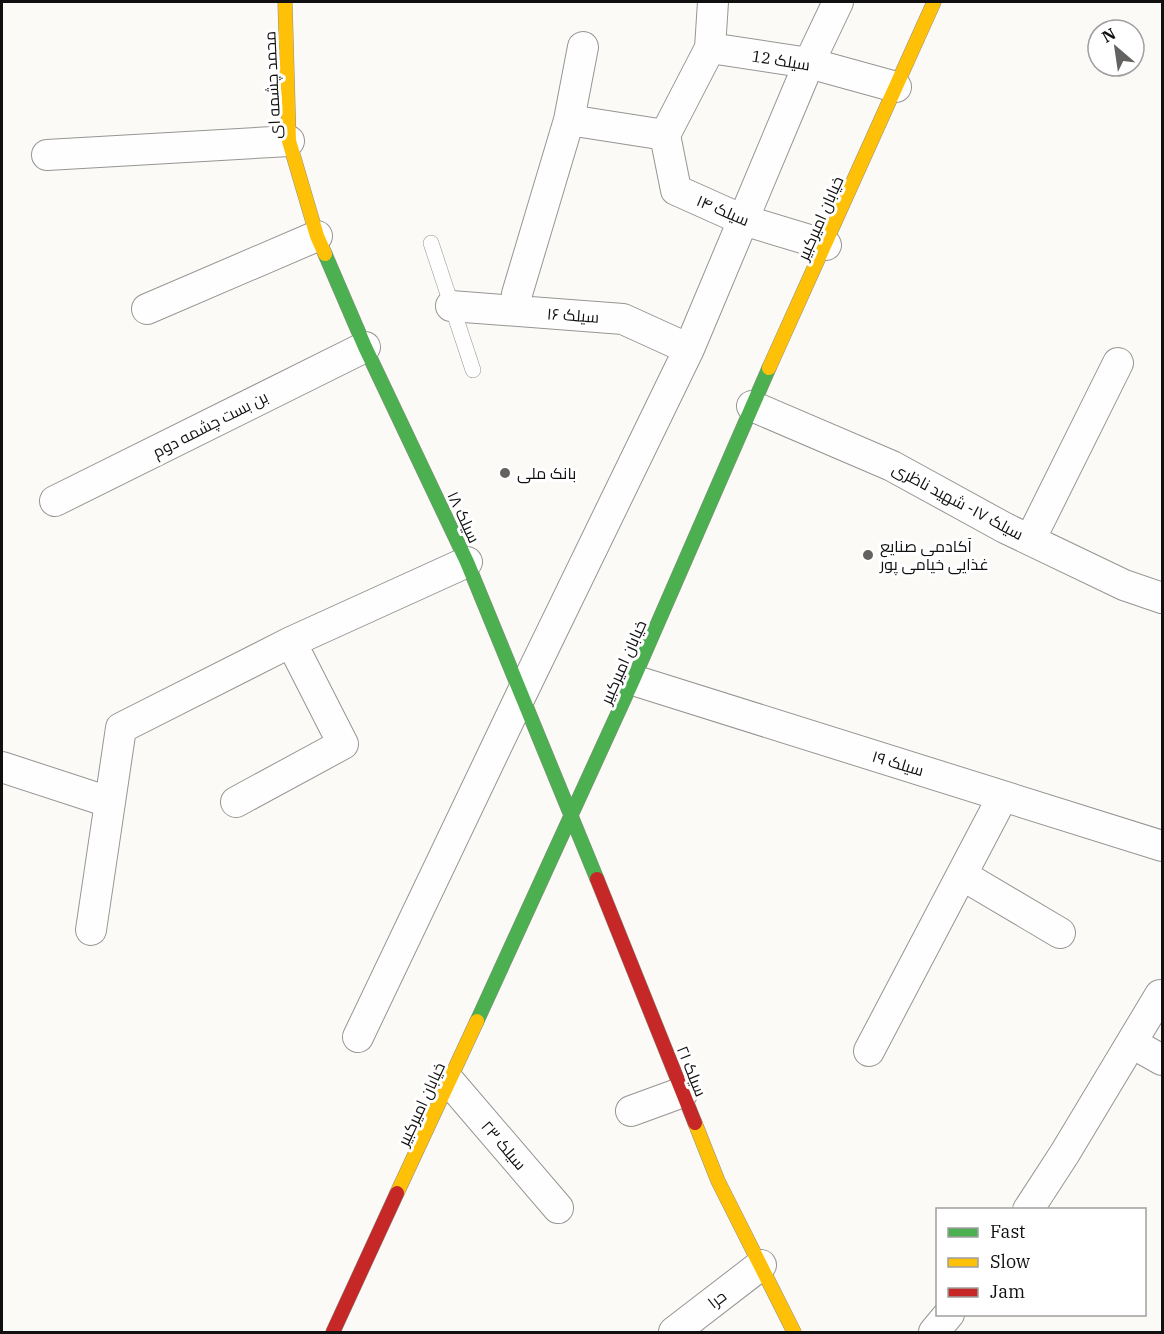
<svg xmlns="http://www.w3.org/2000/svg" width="1164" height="1334" font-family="'IBM Plex Serif',Cairo,serif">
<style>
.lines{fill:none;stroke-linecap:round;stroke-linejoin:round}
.lane-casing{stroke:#969594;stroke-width:16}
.street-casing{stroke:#969594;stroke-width:32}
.fast-casing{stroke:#8d8c8a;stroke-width:15}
.slow-casing{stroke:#8d8c8a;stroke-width:15}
.jam-casing{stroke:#8d8c8a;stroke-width:15}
.lane{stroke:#fffefe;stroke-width:15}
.street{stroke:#fffefe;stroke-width:30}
.fast{stroke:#4caf50;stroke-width:14}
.slow{stroke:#ffc107;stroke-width:14}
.jam{stroke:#c62828;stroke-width:14}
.poi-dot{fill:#636260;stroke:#fff;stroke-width:2}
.labels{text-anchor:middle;stroke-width:6;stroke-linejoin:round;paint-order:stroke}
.street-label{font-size:16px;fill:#101010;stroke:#fff}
.poi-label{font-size:16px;fill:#101010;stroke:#fff;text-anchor:start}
</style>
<rect width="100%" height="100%" fill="#fcfaf6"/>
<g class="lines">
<!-- lane casing -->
<g class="lane-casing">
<path id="lane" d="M431 243 473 370"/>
</g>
<!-- street casing -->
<g class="street-casing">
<path id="street" d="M713 2 710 48 809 63 896 87
M569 120 583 47
M665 135 676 190 743 220 826 245
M47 155 289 141
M517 294 569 120 665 135 710 48
M451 306 623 319 689 349
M147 309 317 236
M752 406 892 466 1005 528 1124 585 1162 598
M55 501 365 347
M1030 540 1118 363
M633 680 1162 846
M2 767 109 802
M236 802 343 744 291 642
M962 875 1060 933
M91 930 121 728 291 642 467 562
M358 1037 522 693 689 349 809 63 838 2
M1132 1043 1162 1060
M869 1051 1003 796
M450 1082 558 1208
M631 1111 683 1092
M1028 1210 1065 1153 1160 995
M674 1332 761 1265
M934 1332 949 1314"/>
</g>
<!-- fast casing -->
<g class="fast-casing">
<path id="fast" d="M325 254 365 347 467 562 597 879
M477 1021 633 680 769 368"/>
</g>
<!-- slow casing -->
<g class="slow-casing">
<path id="slow" d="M285 2 289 141 317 236 325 254
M769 368 934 2
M695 1123 718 1181 794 1332
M397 1193 477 1021"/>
</g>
<!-- jam casing -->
<g class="jam-casing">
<path id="jam" d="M597 879 695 1123
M333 1332 397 1193"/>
</g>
<!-- lane -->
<use href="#lane" class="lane"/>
<!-- street -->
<use href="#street" class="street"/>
<!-- fast -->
<use href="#fast" class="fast"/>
<!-- slow -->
<use href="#slow" class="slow"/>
<!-- jam -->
<use href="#jam" class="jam"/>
</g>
<!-- markers -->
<g class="poi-dot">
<circle cx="505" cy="473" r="6"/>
<circle cx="868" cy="555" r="6"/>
</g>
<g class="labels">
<!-- street labels -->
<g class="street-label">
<text transform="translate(781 60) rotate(9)" y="6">سیلک 12</text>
<text transform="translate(272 85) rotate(-93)" y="6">محمد چشمه ای</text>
<text transform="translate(723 210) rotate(23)" y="6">سیلک ۱۴</text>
<text transform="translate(820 218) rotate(-66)" y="6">خیابان امیرکبیر</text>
<text transform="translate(573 315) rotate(4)" y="6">سیلک ۱۶</text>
<text transform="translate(210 424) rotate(-27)" y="6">بن بست چشمه دوم</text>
<text transform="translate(958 501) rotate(28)" y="6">سیلک ۱۷- شهید ناظری</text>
<text transform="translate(464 517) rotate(65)" y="6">سیلک ۱۸</text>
<text transform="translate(623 662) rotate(-66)" y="6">خیابان امیرکبیر</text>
<text transform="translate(898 763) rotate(17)" y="6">سیلک ۱۹</text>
<text transform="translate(692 1071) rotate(68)" y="6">سیلک ۲۱</text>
<text transform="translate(421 1104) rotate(-65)" y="6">خیابان امیرکبیر</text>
<text transform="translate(504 1145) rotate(49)" y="6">سیلک ۲۳</text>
<text transform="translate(717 1299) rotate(-38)" y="6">حرا</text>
</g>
<!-- poi labels -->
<g class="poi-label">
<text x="517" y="479">بانک ملی</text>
<text x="880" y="552">آکادمی صنایع<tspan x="880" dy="18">غذایی خیامی پور</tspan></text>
</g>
</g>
<!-- border -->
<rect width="1164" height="1334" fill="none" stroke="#101010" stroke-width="6"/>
<!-- legend -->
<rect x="936" y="1208" width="210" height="108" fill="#ffffff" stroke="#9f9f9f" stroke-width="1.5"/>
<rect x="948" y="1228" width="30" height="9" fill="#4caf50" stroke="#9f9f9f" stroke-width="1.5"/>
<text x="990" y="1238" font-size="18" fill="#101010">Fast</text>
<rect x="948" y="1258" width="30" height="9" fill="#ffc107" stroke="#9f9f9f" stroke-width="1.5"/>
<text x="990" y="1268" font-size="18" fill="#101010">Slow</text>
<rect x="948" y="1288" width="30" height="9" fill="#c62828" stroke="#9f9f9f" stroke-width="1.5"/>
<text x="990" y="1298" font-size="18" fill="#101010">Jam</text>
<!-- north arrow -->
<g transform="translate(1116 48) rotate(331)"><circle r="28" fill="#ffffff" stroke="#9f9f9f" stroke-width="1.5"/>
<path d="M0-4.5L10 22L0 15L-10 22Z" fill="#636260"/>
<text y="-9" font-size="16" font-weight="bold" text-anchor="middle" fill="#101010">N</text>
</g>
</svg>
